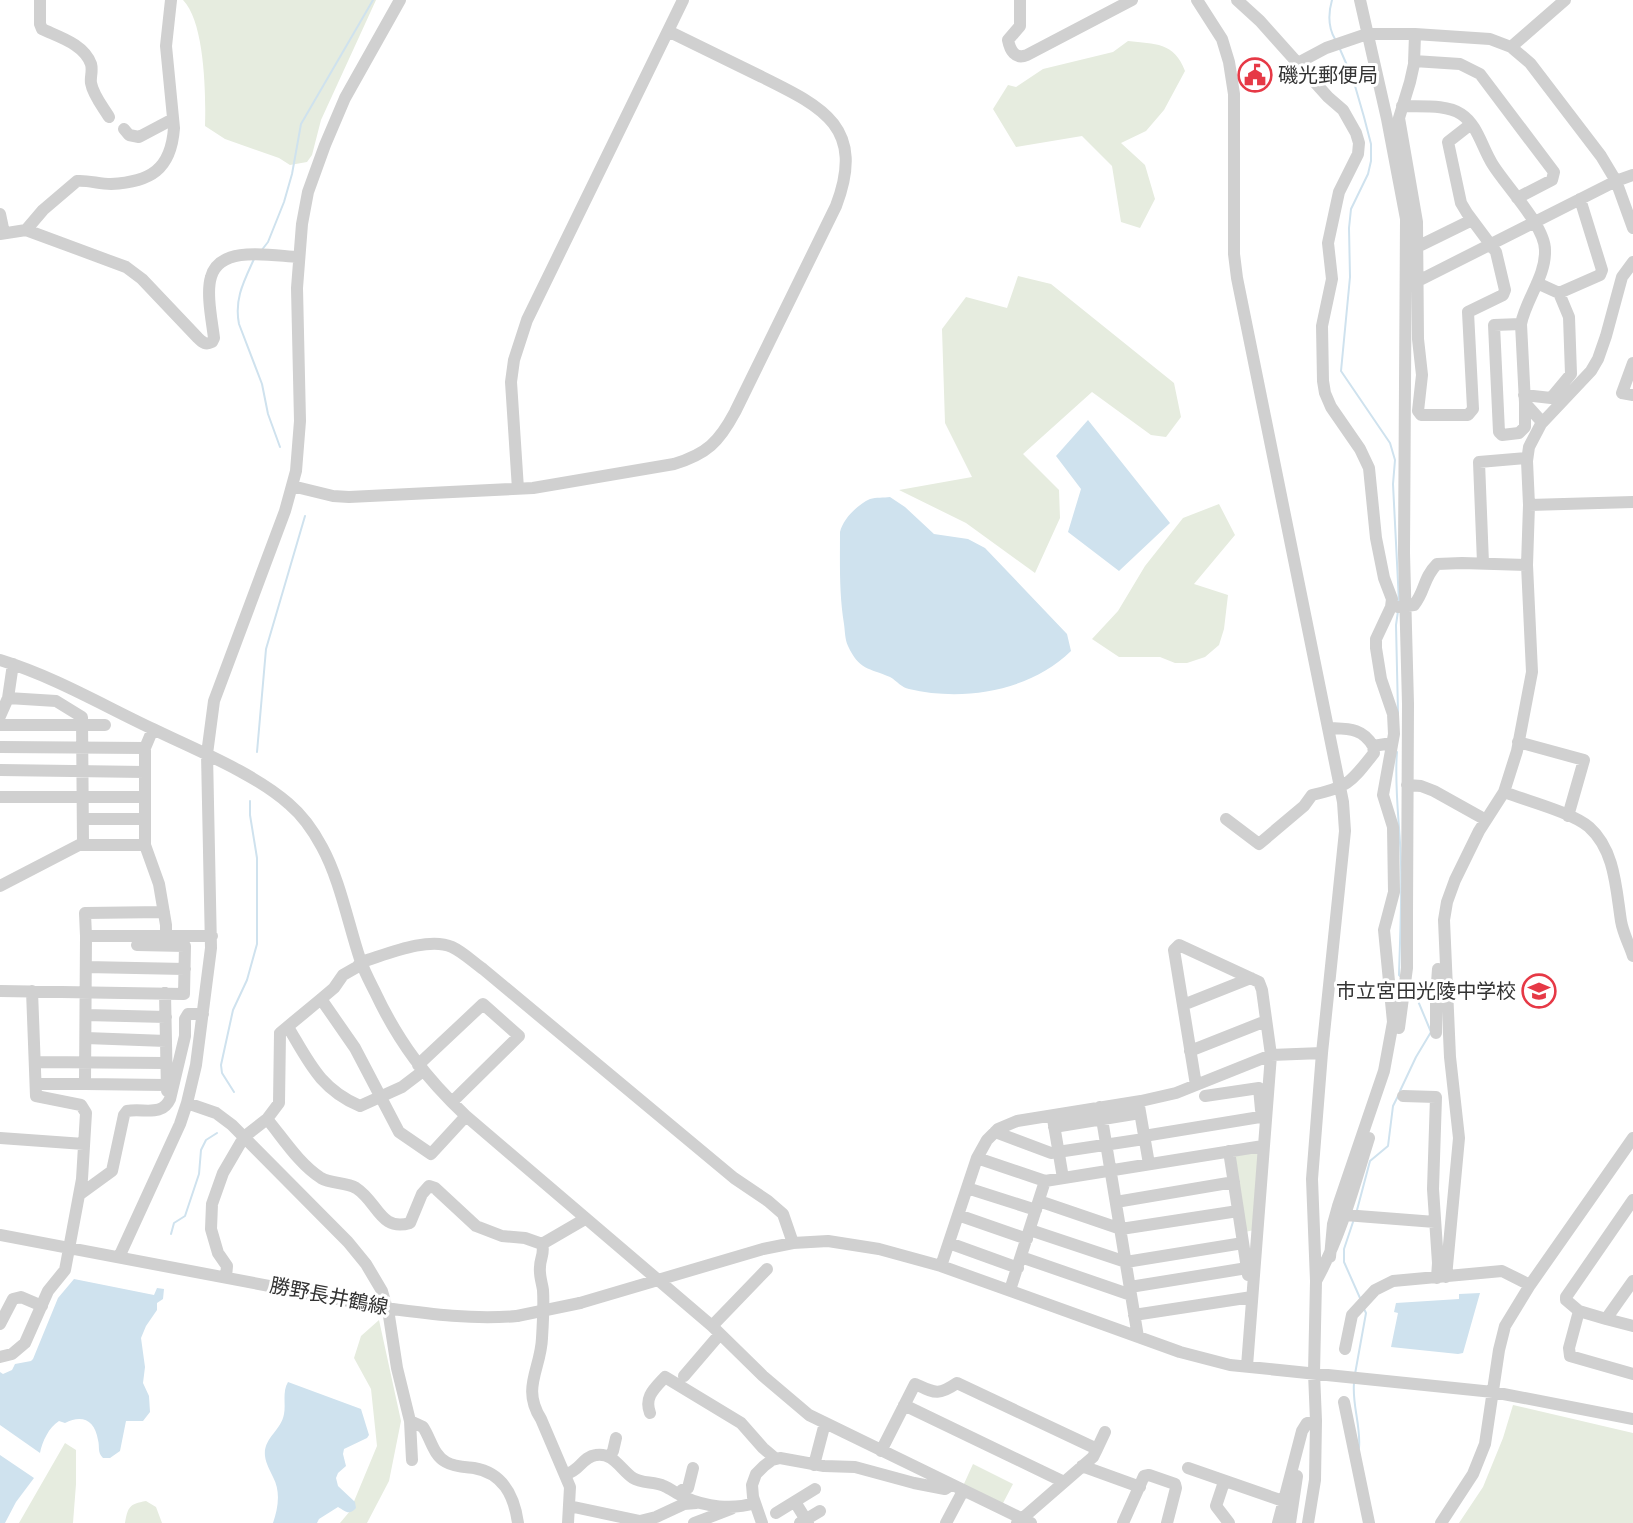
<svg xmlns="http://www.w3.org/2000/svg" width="1633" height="1523" font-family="Manrope,'Noto Sans JP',sans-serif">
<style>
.green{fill:#e6ecdf}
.water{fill:#cfe2ee}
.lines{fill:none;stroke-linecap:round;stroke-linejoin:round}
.stream{stroke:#cfe2ee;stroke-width:2}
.minor{stroke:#d0d0d0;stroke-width:12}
.minor-bridge{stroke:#d0d0d0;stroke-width:12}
.labels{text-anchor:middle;stroke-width:6;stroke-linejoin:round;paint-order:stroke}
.poi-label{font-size:20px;fill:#333;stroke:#fff;text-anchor:start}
.street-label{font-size:20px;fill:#333;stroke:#fff}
</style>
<rect width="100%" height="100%" fill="#fff"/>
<!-- green -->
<path class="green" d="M183 0H376L321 120 312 155 307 162 290 165 279 158 225 139 205 126C206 96 205 22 183 0Z
M1128 41C1155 44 1174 42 1185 71L1164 110 1146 131 1121 143 1145 165 1155 199 1140 228 1121 222 1112 166 1082 136 1016 147 993 109 1008 85 1016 87 1043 69 1113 52Z
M1018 276 1051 284 1174 383 1181 417 1166 437 1151 435 1092 392 1023 454 1059 490 1060 518 1035 573 966 523 899 490 972 477 945 423 942 329 966 297 1007 308Z
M1219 504 1235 535 1194 584 1228 595 1224 629 1219 645 1205 657 1187 663H1175L1160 657H1119L1092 639 1118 611 1145 566 1183 518Z
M1259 1151 1254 1230 1245 1232 1234 1155Z
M379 1320 401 1421 389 1481 367 1523H340L350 1511 377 1446 371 1389 354 1358 361 1336Z
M1513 1405 1633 1433V1523H1459L1483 1487 1503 1438Z
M65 1443 76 1450V1484L73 1523H19Z
M973 1464 1013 1484 1002 1505 963 1486Z
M146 1501 156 1507 162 1523H125C128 1507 129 1504 146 1501Z"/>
<!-- water -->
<path class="water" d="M1088 420 1170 523 1119 571 1068 532 1081 489 1056 456Z
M890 497 905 507 934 534 968 539 985 548 1067 634 1071 651C1030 691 964 702 909 689 902 688 897 681 890 677 869 668 859 670 848 646 845 640 845 631 844 624 839 593 840 563 840 532 843 519 857 505 870 499 876 497 884 498 890 497Z
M74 1279 154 1295 157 1288 164 1289 163 1299 157 1303V1310L146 1326 141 1338 145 1367 143 1383 149 1396 150 1412 143 1421H126L120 1451 110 1458H103C97 1452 100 1447 98 1440 95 1420 82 1414 65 1423L59 1421C49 1427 42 1442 40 1453L0 1425V1372L3 1374 12 1370 15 1364 31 1361 33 1359 58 1298Z
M1480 1293 1463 1353 1458 1354 1391 1347 1398 1313 1394 1312 1396 1303 1459 1299V1294Z
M288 1382 361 1409 369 1435 367 1438 344 1449 343 1454 346 1466 338 1473 336 1478 338 1486 355 1502 356 1508C349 1516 345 1511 338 1507L319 1519 317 1523H273C278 1508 281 1492 273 1477 270 1470 266 1464 265 1456 263 1438 281 1431 284 1414 286 1404 282 1392 288 1382Z
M0 1455 34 1478 16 1502 5 1523H0Z"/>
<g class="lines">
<!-- stream -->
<path class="stream" d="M1332 0C1328 14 1328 27 1335 39
M1339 47 1353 79 1364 117 1371 144V161L1368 174 1351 209 1349 228 1350 277 1341 371 1390 443 1395 460 1393 484 1399 602
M261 251 268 242 284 202 292 174 301 124 373 0
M254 259C244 281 234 299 239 324L262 384 268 414 280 447
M1398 611 1396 625 1398 713
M257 752 266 649 305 516
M1397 752C1394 788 1400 826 1401 863 1402 901 1400 938 1399 975L1402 978
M1400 1091 1416 1057 1431 1032 1413 989 1410 986
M234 1092 222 1073 221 1065 233 1010 247 980 257 944V858L250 815V801
M1357 1210 1370 1161 1388 1146 1393 1106 1398 1096
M1354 1219 1344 1249V1262L1360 1298
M171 1234 174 1223 185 1216 199 1174 201 1150 206 1140 217 1133
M1355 1374 1366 1313 1364 1309
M1354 1383C1352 1405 1361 1426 1359 1448"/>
<!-- minor -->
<path class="minor" d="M40 0V24L42 29C59 37 84 44 91 64 93 71 90 77 91 83 93 95 103 107 109 117
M1020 0V26L1008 40C1010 50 1015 60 1027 55L1132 0
M1197 0 1222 39 1229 62 1234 94V254L1237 278 1343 802 1345 831 1322 1053 1312 1179 1316 1281 1314 1373 1316 1421 1315 1480 1308 1523
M1237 0 1260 21 1328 97 1343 110 1356 133 1359 143 1358 154 1339 192 1328 243 1332 279 1322 326 1323 381 1325 393 1331 407 1360 449 1369 468 1376 538 1384 578 1392 599 1391 607 1376 639V648L1381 679 1393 714 1394 734 1383 795 1393 827 1394 892 1384 930 1393 1022 1384 1071 1338 1206 1333 1224 1330 1257
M1360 0 1387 119 1406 219 1404 553 1408 704 1407 915V968L1399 1028
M1415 34 1414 64 1410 82 1399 118 1417 222 1418 339 1422 375 1418 411 1421 415H1468L1473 409 1468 312 1503 295 1505 290 1496 252 1467 213 1461 203 1448 142 1471 124
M1511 47 1565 0
M1414 61 1460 64 1480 74 1554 172 1552 180 1517 198
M1296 64 1326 48 1367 34H1415L1490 39 1511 47 1530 63 1601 156 1616 181 1633 228
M1402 106C1420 107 1446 104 1461 114 1478 125 1482 148 1493 165 1506 186 1545 226 1545 250 1546 276 1526 299 1521 324L1525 403 1542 422
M124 129 129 135 139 137 173 119
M0 214 4 233
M26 230 43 210 77 181C88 180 99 184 111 184 150 182 171 170 174 128L166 46 171 0
M0 234 26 230 126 267 142 279 198 338C203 343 206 345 212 342L214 338C212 321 206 293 211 277 220 244 274 256 298 257
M1417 247 1472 220
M1418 281 1616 181 1633 175
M1559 293 1600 275 1602 270 1580 199
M1521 324 1494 325 1499 432 1502 435 1519 433 1525 427V403
M1633 363 1622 393 1633 395
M1524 395 1551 398 1571 374 1569 317 1559 293 1537 283
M292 486 333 496 349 497 533 488 674 464C707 454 719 442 735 412L836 206C866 127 823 107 760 76 729 61 699 46 668 31
M518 489 511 382 514 360 527 320 683 0
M1529 505 1633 502
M1483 563 1479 462 1527 458
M1398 607 1414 605C1425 592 1423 578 1437 564L1462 563 1527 565
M0 660C55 677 102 705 153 729 196 750 254 773 289 804 302 815 314 832 322 847 340 880 348 923 360 959 364 971 370 982 375 992 399 1043 426 1078 466 1116L712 1326 763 1376 809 1415 1031 1523
M8 698 56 701 82 717 83 844
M0 716 8 698 13 664
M0 725H105
M1328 728C1347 729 1362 727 1373 746
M153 729 145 748V845L159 884 166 925V937
M1518 742 1584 760 1568 816
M0 747 145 748
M0 770 145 772
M1407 785 1421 786 1434 791 1486 820
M1504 792C1527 801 1571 812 1589 827 1615 850 1616 889 1621 921 1623 933 1629 944 1633 956
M0 797H144
M83 819H145
M1226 819 1259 844 1304 806 1312 795C1349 787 1351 782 1374 753L1373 746 1392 743
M0 886 79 845H145
M86 936 85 913 164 912
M86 967 185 969
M0 991 184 994 185 946 137 945
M165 993 167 1091
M321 999 355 1048 399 1132 431 1154 466 1116
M1183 1005 1251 978
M86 1015 166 1017
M288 1027C309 1062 320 1089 360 1106L402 1087 423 1071
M1436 1033V997L1438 969
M86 1038 166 1041
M1190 1051 1266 1021
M35 1062 166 1063
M418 1065 483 1004 519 1036 452 1102
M36 1084H85
M166 1085 85 1084 86 936H212
M1196 1085 1174 950 1179 945 1259 982 1262 990 1271 1055 1247 1366
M1205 1096 1259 1088 1261 1110
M1403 1096 1436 1097 1433 1189 1438 1263 1437 1278
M187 1103 216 1113 232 1125 348 1242 366 1264 382 1291 389 1316 397 1368 410 1421 412 1460
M1139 1106 1149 1164
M1100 1107 1138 1337
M267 1119C283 1138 299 1164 321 1178 331 1184 346 1182 356 1188 378 1202 380 1232 410 1223L422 1194 429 1186 435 1188 476 1226 502 1236 525 1238 542 1244
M1053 1119 1063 1178
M1054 1127 1140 1113
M995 1132 1051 1153 1144 1139
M1144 1136 1266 1116
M0 1138 84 1144
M1229 1151 1248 1275
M977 1158 1045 1181 1263 1146
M967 1188 1036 1210
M79 1195 112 1171 124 1115 127 1111C144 1108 162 1117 170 1099L185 1036V1019L188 1014H203
M1633 1200 1566 1297V1300L1579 1311 1606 1319 1633 1281
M1039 1201 1121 1229 1238 1211
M1116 1202 1234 1182
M958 1215 1027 1239
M1345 1215 1435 1222
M1030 1230 1126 1262 1243 1243
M0 1235 386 1308C430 1314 473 1320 517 1316
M949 1243 1018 1268
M542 1244C545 1253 540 1258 540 1267 539 1275 542 1283 543 1290 544 1306 543 1322 542 1338 541 1369 521 1388 541 1419L570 1487 568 1523
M542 1244 585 1219
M119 1257 180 1124 187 1103 196 1065 211 948 207 754 214 701 285 511 296 471 300 421 297 288 302 224 308 192 325 145 345 98 400 0
M1021 1257 1131 1295
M941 1266 977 1158 987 1140 998 1129 1017 1121 1141 1101 1176 1093 1271 1055 1322 1053
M226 1277 227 1266 218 1253 211 1229 212 1204 223 1173 244 1137 267 1119 279 1103 280 1033 321 999 334 988 343 975 357 967 361 962C385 955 428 936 452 947 463 952 473 962 483 969L734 1178 768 1201 783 1214 793 1243
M1446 1277 1459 1138 1450 1057 1444 920 1447 902 1455 880 1479 831 1504 792 1517 751 1532 672 1527 565 1529 505 1527 461 1529 447 1541 424 1591 371 1598 359 1606 336 1622 277 1633 262
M1316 1281C1341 1236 1354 1186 1369 1138
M1130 1287 1247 1268
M1010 1290 1045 1181
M580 1303 763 1249 793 1243 828 1241 879 1249 941 1266 1180 1352 1230 1365 1493 1392 1633 1419
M1579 1311 1569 1348 1570 1356 1633 1374
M1134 1315 1252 1297
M1606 1319 1633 1326
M0 1324 13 1299 21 1297 42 1306
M712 1326 767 1269
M1345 1349 1352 1315 1375 1290 1393 1281 1502 1271 1530 1285
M0 1357 12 1354 25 1343 48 1291 65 1270 82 1179 86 1113 81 1105 36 1096 32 991
M684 1376 720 1334
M1344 1402 1369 1523
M904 1405 1064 1482
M650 1413C644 1397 654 1389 665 1377L741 1423 763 1448 776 1459
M410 1421 423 1427C431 1439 433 1455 446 1462 454 1467 465 1467 474 1468 503 1473 514 1495 518 1523
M1097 1449 1105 1432
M881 1451 915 1384C935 1393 938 1396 957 1383L1097 1449 1093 1457 1017 1523
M609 1457 613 1451 616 1438
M814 1465 825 1423
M1082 1466 1140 1487
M1188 1468 1283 1501
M566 1474C580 1471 582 1457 596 1455 613 1452 621 1470 633 1478 642 1484 654 1481 664 1486 671 1489 677 1494 684 1497 706 1507 732 1510 755 1503
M1224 1482 1216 1506 1229 1523
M682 1490 688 1488 693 1468
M795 1502 808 1523
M569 1506 640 1521 656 1517 684 1504 696 1503
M776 1513 815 1489
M694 1523 731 1509
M762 1523 753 1497 752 1485 756 1474 764 1466 772 1460 780 1458 824 1466 855 1467 914 1483 945 1489 951 1485
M800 1523 820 1511
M946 1523 963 1491
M1123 1523 1144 1476 1149 1475 1175 1484 1176 1488 1167 1523
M1278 1523 1302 1431 1307 1423 1316 1421
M1290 1523 1297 1476
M1441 1523 1473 1474 1485 1444 1499 1350 1505 1326 1530 1285 1633 1138"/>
<!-- minor-bridge -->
<path class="minor-bridge" d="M517 1316 580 1303"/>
</g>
<!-- icons -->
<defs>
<g id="civic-ring" transform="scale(1.725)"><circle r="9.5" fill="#fff" stroke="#e63946" stroke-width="1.5"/><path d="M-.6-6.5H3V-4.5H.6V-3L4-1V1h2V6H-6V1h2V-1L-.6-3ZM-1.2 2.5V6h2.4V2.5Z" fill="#e63946"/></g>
<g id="school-ring" transform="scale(1.725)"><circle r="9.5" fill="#fff" stroke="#e63946" stroke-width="1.5"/><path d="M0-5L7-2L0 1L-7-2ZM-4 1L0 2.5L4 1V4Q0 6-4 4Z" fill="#e63946"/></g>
</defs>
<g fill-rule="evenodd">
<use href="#civic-ring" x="1255" y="75"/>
<use href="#school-ring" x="1539" y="991"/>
</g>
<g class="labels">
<!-- poi labels -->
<g class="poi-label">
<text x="1278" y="82">磯光郵便局</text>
<text x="1516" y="998" text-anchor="end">市立宮田光陵中学校</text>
</g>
<!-- street labels -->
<g class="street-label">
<text transform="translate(329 1296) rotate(11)" y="7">勝野長井鶴線</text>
</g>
</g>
</svg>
